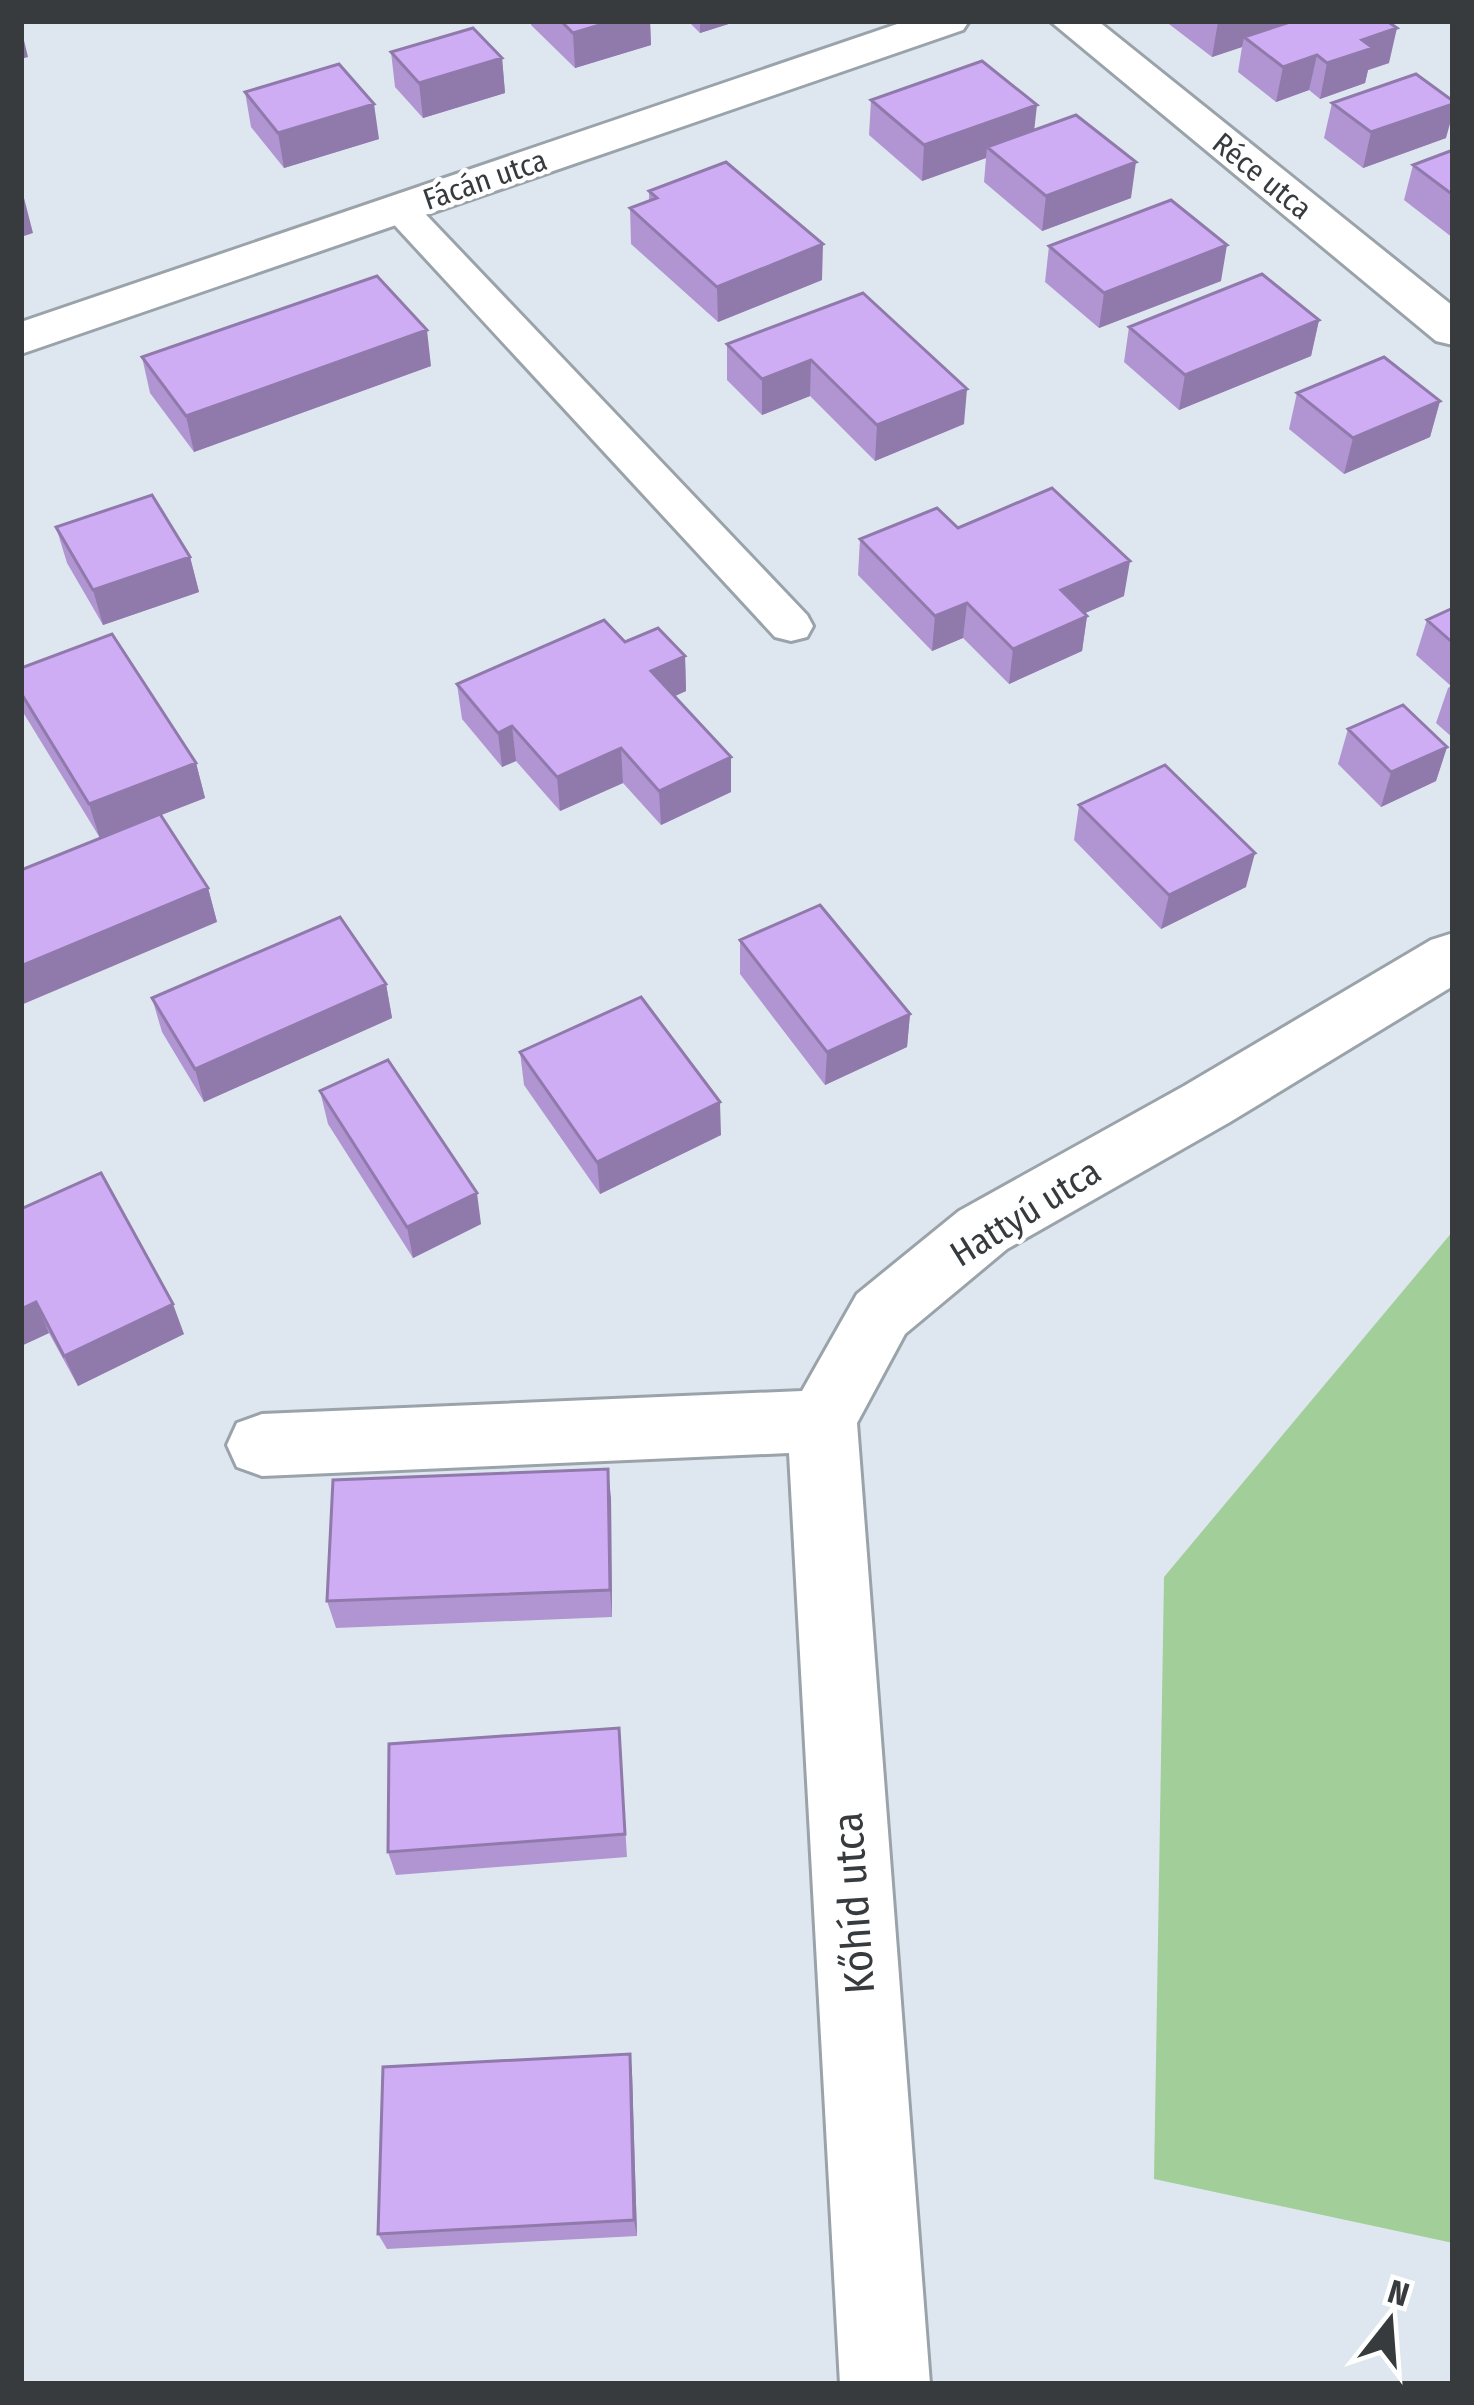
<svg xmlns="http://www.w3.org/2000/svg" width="1474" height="2405" font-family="'Fira Sans Condensed',sans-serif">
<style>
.green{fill:#a2cf99}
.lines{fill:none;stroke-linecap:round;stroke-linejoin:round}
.service-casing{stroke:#9aa3aa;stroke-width:6}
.minor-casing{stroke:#9aa3aa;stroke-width:6}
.service{fill:#fff;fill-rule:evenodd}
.minor{fill:#fff;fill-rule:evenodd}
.wall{fill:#b195d2}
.shaded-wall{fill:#9079ab}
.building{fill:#ceadf4;stroke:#9079ab;stroke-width:3}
.labels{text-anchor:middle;stroke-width:9;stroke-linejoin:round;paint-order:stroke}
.far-street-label{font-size:30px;fill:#373b3e;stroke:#fff}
.street-label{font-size:36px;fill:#373b3e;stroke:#fff}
.near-street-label{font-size:42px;fill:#373b3e;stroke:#fff}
</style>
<rect width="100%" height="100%" fill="#dee7ef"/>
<!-- green -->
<path class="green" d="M1453 1231V2243L1154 2179 1164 1577Z"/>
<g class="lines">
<!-- service casing -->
<g class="service-casing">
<path id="service" d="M400 198 413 201 807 615 813 626 807 637 791 641 775 637 387 217 381 209 387 201Z"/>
</g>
<!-- minor casing -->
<g class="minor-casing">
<path id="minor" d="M906 21H969L963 30 21 354V322Z
M1050 21H1098L1453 306V345L1436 341Z
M1453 933V986L1230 1122 1007 1249 905 1334 857 1423 930 2384H840L789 1453 262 1476 237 1467 227 1445 237 1423 262 1414 802 1391 857 1294 959 1211 1184 1086 1431 940Z"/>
</g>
<!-- service -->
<use href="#service" class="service"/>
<!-- minor -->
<use href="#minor" class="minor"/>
</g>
<!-- wall -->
<path class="wall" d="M531 21H650L651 45 575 68 531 25Z
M688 21H738L700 33Z
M1165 21H1387L1389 63 1368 70 1365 83 1320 99 1309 90 1276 102 1238 72 1242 47 1212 57Z
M391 52 502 58 505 93 423 118 395 87Z
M245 92 379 139 284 168 251 127Z
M871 100 1034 130 1131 198 1042 231 984 182 986 158 922 181 869 135Z
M1332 103 1446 138 1363 168 1324 138Z
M1453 150V238L1404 200 1413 165Z
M649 191 822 280 718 322 631 244 630 208 649 201Z
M1049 246 1221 281 1099 328 1045 282Z
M863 293 964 424 875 461 810 396 762 415 727 380V344Z
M1319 320 1311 356 1179 410 1124 362 1129 327Z
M142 357 431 366 194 452 150 393Z
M1297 393 1440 401 1430 437 1344 474 1289 429Z
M56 527 190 557 199 592 103 625 67 563Z
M958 528 1124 596 1085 613 1087 616 1082 651 1009 684 963 638 932 651 858 575 860 539Z
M1453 608V738L1436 723 1448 688 1451 686 1416 655 1427 620Z
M625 642 685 656 686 691 675 696 731 792 661 825 623 783 560 811 516 761 502 767 462 719 457 684Z
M21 668 196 763 205 798 160 815 208 888 217 922 100 838 21 709Z
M1348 729 1447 747 1436 781 1381 807 1338 764Z
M1079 805 1246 887 1161 929 1074 840Z
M740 940 910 1014 907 1047 825 1085 740 974Z
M386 984 392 1018 204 1102 162 1032 152 998Z
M520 1052 721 1135 600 1194 524 1085Z
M320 1091 481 1224 413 1258 328 1124Z
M21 1209 184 1334 78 1386 49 1333 21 1346Z
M611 1498 612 1617 336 1628 327 1601Z
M619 1728 627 1857 396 1875 388 1852Z
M630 2054 632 2073 637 2236 387 2249 378 2234Z"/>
<!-- shaded-wall -->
<path class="shaded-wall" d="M613 21H650L651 45 575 68 573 33Z
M700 21H738L700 33Z
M1221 21H1305L1244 37 1242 47 1212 57 1218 22Z
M21 28 28 57 21 59Z
M1397 28 1389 63 1368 70 1365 83 1320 99 1327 63 1362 40Z
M1317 55 1309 90 1276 102 1283 67Z
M502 58 505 93 423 118 419 83Z
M374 104 379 139 284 168 278 133Z
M1453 104V113L1446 138 1363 168 1371 132Z
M1037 105 1033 141 987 147 986 158 922 181 924 145Z
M1136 162 1131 198 1042 231 1046 196Z
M24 198 33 233 21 237V199Z
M823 244 822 280 718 322 717 287Z
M1227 245 1221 281 1099 328 1104 293Z
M1319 320 1311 356 1179 410 1185 375Z
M427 330 431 366 194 452 186 416Z
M811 360 810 396 762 415V379Z
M967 389 964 424 875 461 877 425Z
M1440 401 1430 437 1344 474 1353 438Z
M190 557 199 592 103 625 93 590Z
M1130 561 1124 596 1056 626 1061 590Z
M967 603 963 638 932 651 935 616Z
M1087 616 1082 651 1009 684 1013 649Z
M685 656 686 691 653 706 651 671Z
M512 726 516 761 502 767 498 733Z
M1447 747 1436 781 1381 807 1391 772Z
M621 748 623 783 560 811 557 777Z
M731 757V792L661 825 659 791Z
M196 763 205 798 100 839 89 804Z
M1255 853 1246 887 1161 929 1169 895Z
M208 888 217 922 21 1005V966Z
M386 984 392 1018 204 1102 195 1069Z
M910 1014 907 1047 825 1085 827 1052Z
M720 1102 721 1135 600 1194 597 1162Z
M477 1193 481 1224 413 1258 407 1227Z
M36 1302 49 1333 21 1346V1309Z
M173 1304 184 1334 78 1386 64 1356Z
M608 1469 611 1498 612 1617 610 1590Z
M630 2054 632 2073 637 2236 634 2220Z"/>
<!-- building -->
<path class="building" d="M561 21H613L573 33Z
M1293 21H1387L1397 28 1362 40 1373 48 1327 63 1317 55 1283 67 1244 37Z
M473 28 502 58 419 83 391 52Z
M982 61 1037 105 924 145 871 100Z
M339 64 374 104 278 133 245 92Z
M1416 74 1453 101V104L1371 132 1332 103Z
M1076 115 1136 162 1046 196 987 147Z
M1453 150V195L1413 165Z
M726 162 823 244 717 287 630 208 657 198 649 191Z
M1171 200 1227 245 1104 293 1049 246Z
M1262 274 1319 320 1185 375 1129 327Z
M377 276 427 330 186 416 142 357Z
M863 293 967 389 877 425 811 360 762 379 727 344Z
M1384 357 1440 401 1353 438 1297 393Z
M1052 488 1130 561 1061 590 1087 616 1013 649 967 603 935 616 860 539 937 508 958 528Z
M152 495 190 557 93 590 56 527Z
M1453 608V643L1427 620Z
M604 620 625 642 658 628 685 656 651 671 731 757 659 791 621 748 557 777 512 726 498 733 457 684Z
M112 634 196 763 89 804 21 693V668Z
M1403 705 1447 747 1391 772 1348 729Z
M1165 765 1255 853 1169 895 1079 805Z
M160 814 208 888 21 966V870Z
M820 905 910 1014 827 1052 740 940Z
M340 917 386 984 195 1069 152 998Z
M641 997 720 1102 597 1162 520 1052Z
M388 1060 477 1193 407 1227 320 1091Z
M101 1173 173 1304 64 1356 36 1302 21 1309V1209Z
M608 1469 610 1590 327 1601 333 1480Z
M619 1728 625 1834 388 1852 389 1744Z
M630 2054 634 2220 378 2234 383 2067Z"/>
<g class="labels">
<!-- far-street labels -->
<g class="far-street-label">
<text transform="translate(1262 176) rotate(39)" y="10">Réce utca</text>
<text transform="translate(485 180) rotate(-19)" y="10">Fácán utca</text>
</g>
<!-- street labels -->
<g class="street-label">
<text transform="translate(1025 1212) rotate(-32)" y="13">Hattyú utca</text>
</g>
<!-- near-street labels -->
<g class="near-street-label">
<text transform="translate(853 1903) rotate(-94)" y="15">Kőhíd utca</text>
</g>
</g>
<!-- border -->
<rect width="1474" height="2405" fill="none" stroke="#373b3e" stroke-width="48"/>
<!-- north arrow -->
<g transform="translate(1390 2321) rotate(17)" stroke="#ffffff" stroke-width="9" paint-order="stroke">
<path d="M0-9L21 45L0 30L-21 45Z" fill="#373b3e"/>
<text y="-18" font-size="33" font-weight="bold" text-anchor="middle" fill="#373b3e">N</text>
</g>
</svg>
